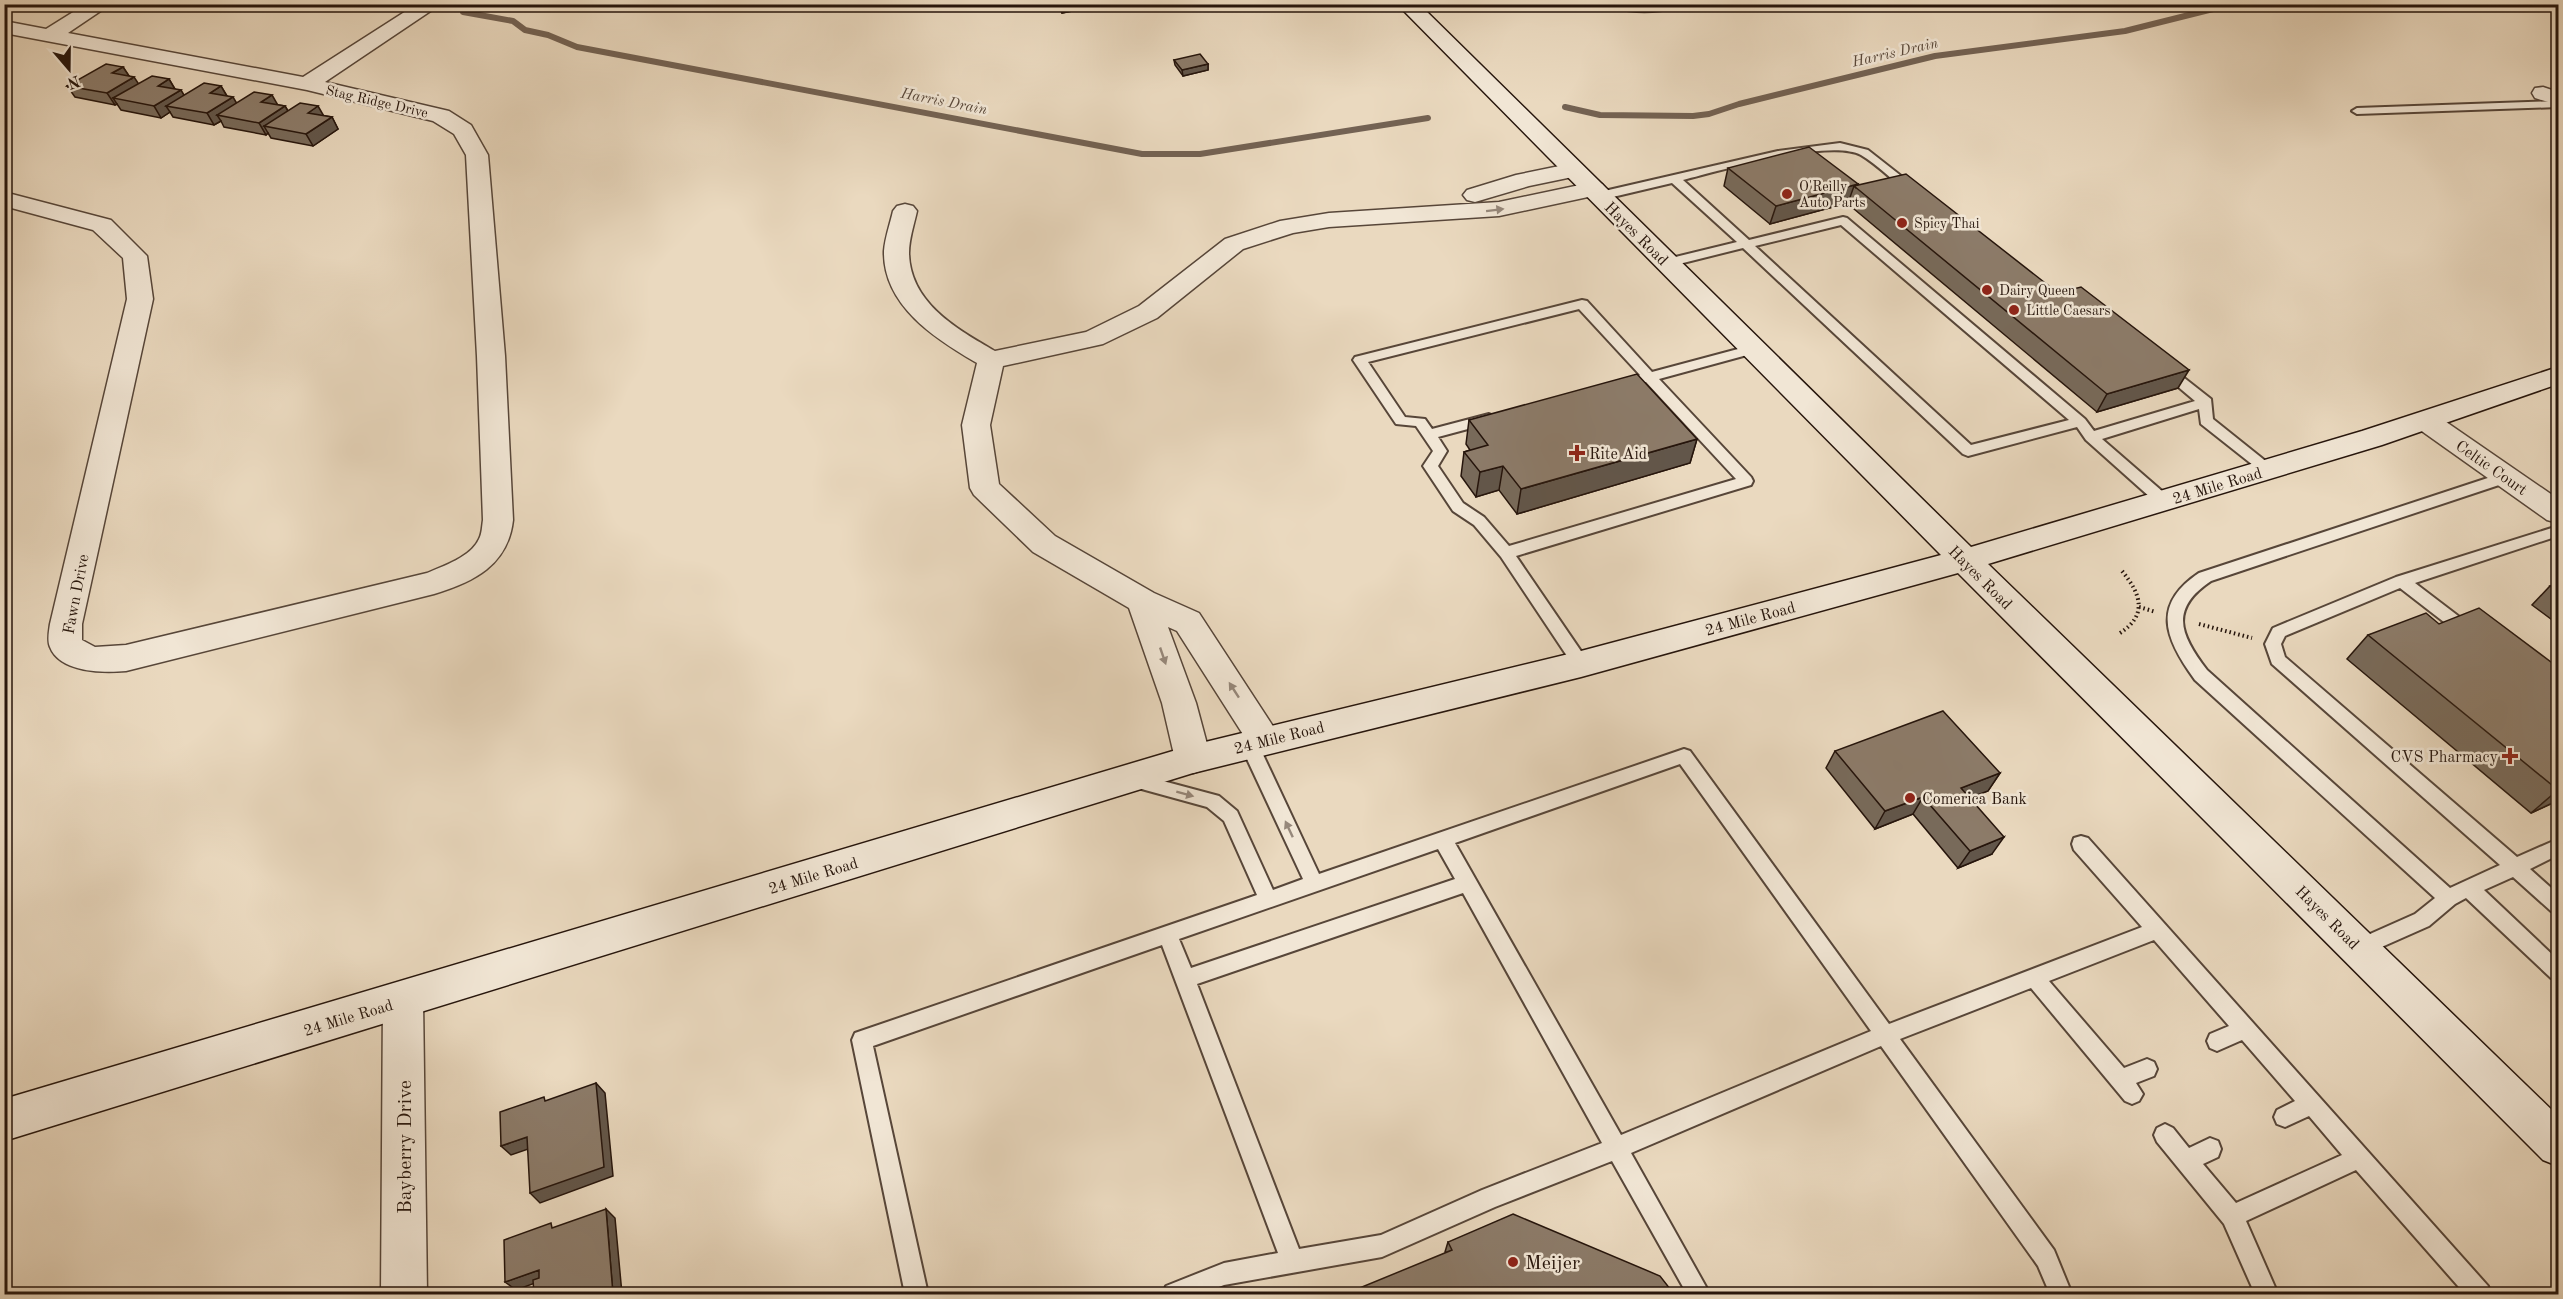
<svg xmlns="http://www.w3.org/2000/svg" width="2563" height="1299" font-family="'Old Standard TT',serif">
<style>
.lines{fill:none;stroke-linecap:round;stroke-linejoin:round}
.stream{stroke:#736253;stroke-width:6}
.lane-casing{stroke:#574639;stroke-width:4}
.street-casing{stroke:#574639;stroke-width:3}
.secondary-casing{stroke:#26150c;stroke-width:3}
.path{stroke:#26150c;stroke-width:4;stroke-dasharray:1.5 3;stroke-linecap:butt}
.lane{fill:#f1e6d5;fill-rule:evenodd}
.street{fill:#f1e6d5;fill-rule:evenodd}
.secondary{fill:#f1e6d5;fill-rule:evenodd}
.wall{fill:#786a5a;stroke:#26150c;stroke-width:1.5}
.shaded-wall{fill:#62564a;stroke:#26150c;stroke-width:1.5}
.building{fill:#8c7b69;stroke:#26150c;stroke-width:1.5}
.oneway{fill:#96887b}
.poi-dot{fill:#8f2418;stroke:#f1e6d5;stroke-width:2}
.labels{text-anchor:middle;stroke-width:5;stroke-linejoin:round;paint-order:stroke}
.far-street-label{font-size:14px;fill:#26150c;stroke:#f1e6d5}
.far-poi-label{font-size:14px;fill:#26150c;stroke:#f1e6d5;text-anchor:start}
.far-water-label{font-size:15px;font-style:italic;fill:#5a493b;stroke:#f1e6d5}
.street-label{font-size:16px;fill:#26150c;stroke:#f1e6d5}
.poi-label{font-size:16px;fill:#26150c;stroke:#f1e6d5;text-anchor:start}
.near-street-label{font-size:20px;fill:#26150c;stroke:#f1e6d5}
.near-poi-label{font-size:20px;fill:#26150c;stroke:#f1e6d5;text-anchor:start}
</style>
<rect width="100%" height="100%" fill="#ead9bf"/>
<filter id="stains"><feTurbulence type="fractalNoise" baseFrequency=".00333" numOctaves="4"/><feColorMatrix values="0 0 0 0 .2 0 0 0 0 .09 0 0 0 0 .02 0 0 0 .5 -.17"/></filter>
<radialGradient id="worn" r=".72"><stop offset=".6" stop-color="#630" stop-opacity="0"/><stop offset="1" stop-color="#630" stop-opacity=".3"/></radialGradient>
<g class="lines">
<!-- stream -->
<path class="stream" d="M463 12 513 21 525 30 548 35 577 47 1142 154H1200L1428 118
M1565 107 1600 115 1693 116 1709 114 1739 104 1935 56 2125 31 2233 4"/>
<!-- lane casing -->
<g class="lane-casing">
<path id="lane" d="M2558 101V107L2357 114 2352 111 2357 108Z
M1840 143 1868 150 1919 190 1913 194 1909 193C1893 181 1878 165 1861 155 1830 138 1719 171 1683 180L1749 240 1843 217 1847 218 2085 419 2094 431 2195 401 2157 369 2164 365 2169 366 2211 399 2213 419 2273 467 2275 470 2273 473H2263L2201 424 2199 409 2102 439 2170 498 2172 502 2170 506H2160L2086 440 2077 427 1968 456 1963 454 1743 248 1667 267 1663 266 1661 263 1663 260 1737 242 1672 183 1600 200 1594 196 1600 192 1778 151ZM1841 225 2069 420 1971 445 1755 246Z
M1582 300 1587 301 1652 372 1753 345 1760 349 1758 352 1659 379 1751 477 1753 481 1751 485 1516 556 1587 660 1589 664 1587 668 1581 670 1575 668 1501 557 1474 525 1453 511 1423 466 1433 451 1416 426 1396 424 1353 360 1355 357ZM1579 309 1640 375 1634 379 1636 382H1646L1736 479 1509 546 1484 517 1463 503 1438 466 1447 451 1438 437 1494 422 1496 419 1494 416 1489 414 1432 429 1425 419 1405 417 1368 362Z
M2506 472 2511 473 2513 477 2511 481 2211 581C2169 609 2180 635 2207 670L2450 888 2500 865 2272 664 2265 644 2273 628 2396 577 2558 526V536L2415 583 2474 628 2476 632 2474 636H2462L2400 588 2285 636 2281 644 2285 657 2517 857 2558 839V855L2530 869 2558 894V913L2551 911 2513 877 2484 890 2558 960V981L2551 978 2466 898 2455 904 2429 926 2359 957 2352 954 2349 948 2352 942 2415 914 2435 898 2195 680C2165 639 2151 605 2199 573Z
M1249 737 1255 739 1258 744 1319 874 1684 749 1690 751 1889 1024 2142 927 2074 850 2072 844 2074 838 2081 836 2088 838 2488 1286 2491 1294H2465L2356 1170 2246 1221 2278 1294H2255L2224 1224 2157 1142 2154 1135 2157 1128 2165 1124 2173 1128 2189 1148 2210 1138 2218 1141 2221 1149 2218 1157 2203 1164 2236 1203 2342 1155 2309 1116 2285 1127 2277 1124 2274 1117 2277 1110 2295 1101 2242 1040 2217 1051 2210 1048 2207 1041 2210 1034 2229 1026 2154 940 2049 981 2124 1068 2147 1059 2154 1062 2157 1069 2154 1076 2136 1083 2143 1094 2139 1101 2132 1104 2125 1101 2031 988 1900 1039 2054 1250 2072 1294H2050L2038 1266 1881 1046 1631 1153 1710 1294H1687L1612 1161 1495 1207 1382 1257 1224 1285 1201 1294H1163L1166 1286 1224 1263 1278 1253 1162 945 873 1046 928 1294H905L852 1040 855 1033 1257 895 1224 821 1207 807 1127 785 1124 780 1127 775 1133 773 1219 796 1237 811 1273 890 1303 879 1240 744 1243 739ZM1680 764 1871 1031 1621 1135 1455 843ZM1438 849 1455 879 1191 968 1179 939ZM1463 893 1602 1143 1482 1190 1381 1235 1299 1249 1197 984Z"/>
</g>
<!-- street casing -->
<g class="street-casing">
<path id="street" d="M86 4H111L68 33 303 77 417 4H441L325 82 449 111 471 125 488 155 505 356 513 520C508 565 474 582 434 594L126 671C104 673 60 673 50 647 47 641 49 631 50 624L127 299 123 258 93 230 4 206V192L111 220 147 256 153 299 82 624V640L95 647 126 645 427 573C443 566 471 557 479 539 482 534 482 526 483 520L477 356 466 155 454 134 433 121 307 90 4 33V21L46 29Z
M1610 4H1679L1676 8C1655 13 1634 13 1613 8Z
M2543 87 2558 92V105L2535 98 2532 93 2535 88Z
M1574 163 1582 165 1586 170 1582 175 1529 186 1475 202 1467 200 1463 195 1467 190 1516 175Z
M1594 182 1602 184 1606 189 1602 194 1499 216 1329 227 1293 233 1243 249 1157 318 1103 344 1003 366 990 425 999 484 1055 536 1154 593 1199 613 1282 740 1277 750 1265 754 1253 750 1177 631 1168 627 1196 703 1211 759 1205 769 1193 773 1181 769 1175 759 1162 703 1129 608 1033 552 974 495 970 488 962 425 977 363C936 339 883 306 884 251 885 238 890 224 893 211L897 206 905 204 913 206 917 211C914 225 909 239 909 253 910 303 957 329 995 351L1086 332 1139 306 1225 239 1280 221 1329 213 1499 202Z
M2426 412 2436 415 2558 499V523L2547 520 2416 427 2412 421 2416 415Z
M403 982 417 987 423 1000 427 1294H381L383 1000 389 987Z"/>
</g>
<!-- secondary casing -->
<g class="secondary-casing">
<path id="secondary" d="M1397 4H1419L1971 547 2362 431 2558 367V384L2382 445 1988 564 2558 1116V1166L2543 1160 1958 573 1581 677 1193 773 4 1141V1099L1193 745 1581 651 1941 555Z"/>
</g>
<!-- path -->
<path class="path" d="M2139 607 2156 612
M2199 624 2252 638
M2120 633C2148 615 2141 594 2122 571"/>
<!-- lane -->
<use href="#lane" class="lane"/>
<!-- street -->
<use href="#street" class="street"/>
<!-- secondary -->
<use href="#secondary" class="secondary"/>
</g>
<!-- wall -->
<path class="wall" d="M1056 4H1088V8L1062 13Z
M1174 60 1208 64V70L1183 76 1175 65Z
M123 67 129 76 138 84 169 79 175 89 184 95 221 86 227 96 237 103 278 105 285 106 288 111 332 117 338 129 313 146 271 138 268 133 266 135 224 127 221 121 214 125 173 117 170 112 161 118 121 110 117 104 115 105 75 97 67 86Z
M1728 168 1858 185 2178 388 2097 412 1848 204V203L1770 224 1724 186Z
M1469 420 1697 439 1690 463 1517 514 1499 490 1476 497 1461 476 1464 452 1470 450 1466 444Z
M2559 583V625L2532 605 2550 586Z
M2439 624 2559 668V800L2531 813 2347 659 2368 635Z
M1835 751 2000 773 1988 791 1970 798 1992 854 1958 868 1913 814 1875 829 1826 768Z
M1448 1242 1674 1294 1445 1252Z"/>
<!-- shaded-wall -->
<path class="shaded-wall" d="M1074 4H1088V8L1062 13 1061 7Z
M1208 64V70L1183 76 1182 70Z
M123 67 131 79 112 73Z
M134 77 142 89 113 98 117 104 115 105 107 93Z
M169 79 176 91 158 86Z
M221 86 228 98 210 93Z
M181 90 188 102 166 106 170 112 161 118 154 106Z
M272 95 279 107 261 102Z
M233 97 240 109 217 115 221 121 214 125 207 113Z
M285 106 292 118 264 126 268 133 266 135 259 123Z
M318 106 325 118 308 113Z
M332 117 338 129 313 146 306 134Z
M1858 184 1856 188 1854 186 1848 203 1770 224 1776 206Z
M2189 370 2178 388 2097 412 2107 394Z
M1697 439 1690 463 1517 514 1521 489Z
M1503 466 1499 490 1476 497 1480 472Z
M2000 773 1988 791 1950 805 1961 788Z
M2558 790H2559V800L2531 813Z
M1923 797 1913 814 1875 829 1885 811Z
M2004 837 1992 854 1958 868 1970 851Z
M596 1083 605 1093 613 1176 540 1203 530 1193Z
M527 1137 537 1146 511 1155 501 1146Z
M606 1209 615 1218 622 1294H613Z
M539 1270 549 1278 516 1290 505 1282Z"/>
<!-- building -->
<path class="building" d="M1059 4H1074L1061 7Z
M1200 54 1208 64 1182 70 1174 60Z
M106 64 123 67 112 73 134 77 107 93 67 86Z
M152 76 169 79 158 86 181 90 154 106 113 98Z
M204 83 221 86 210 93 233 97 207 113 166 106Z
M254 92 272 95 261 102 285 106 259 123 217 115Z
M300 103 318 106 308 113 332 117 306 134 264 126Z
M1809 147 1858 184 1776 206 1728 168Z
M1906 174 2058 293 2081 287 2189 370 2107 394 1854 186Z
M1637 374 1697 439 1521 489 1503 466 1480 472 1464 452 1488 445 1469 420Z
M2559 583V592L2550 586Z
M2479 608 2559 668V790H2558L2368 635 2426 613 2439 624Z
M1943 711 2000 773 1961 788 2004 837 1970 851 1923 797 1885 811 1835 751Z
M596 1083 604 1167 530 1193 527 1137 501 1146 500 1112 544 1097 545 1101Z
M606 1209 613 1294H534L533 1280 539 1278V1270L505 1282 504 1240 551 1223 552 1228Z
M1513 1214 1660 1276 1674 1294H1345L1452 1250 1448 1242Z"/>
<!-- one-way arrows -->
<defs><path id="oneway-solid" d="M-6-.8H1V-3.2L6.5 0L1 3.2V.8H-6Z" transform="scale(1.5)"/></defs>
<g class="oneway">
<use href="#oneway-solid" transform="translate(1495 210) rotate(-7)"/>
<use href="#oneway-solid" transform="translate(1163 656) rotate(71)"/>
<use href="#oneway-solid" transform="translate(1234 690) rotate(-123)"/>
<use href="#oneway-solid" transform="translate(1185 794) rotate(15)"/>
<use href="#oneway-solid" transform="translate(1289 829) rotate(-115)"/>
</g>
<!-- markers -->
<g class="poi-dot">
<circle cx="1787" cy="194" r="6"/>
<circle cx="1902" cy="223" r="6"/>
<circle cx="1987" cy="290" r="6"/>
<circle cx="2014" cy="310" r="6"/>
<path d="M1574 444h6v6h6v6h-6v6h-6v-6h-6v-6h6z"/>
<path d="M2507 747h6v6h6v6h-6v6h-6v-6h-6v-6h6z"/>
<circle cx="1910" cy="798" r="6"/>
<circle cx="1513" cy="1262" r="6"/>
</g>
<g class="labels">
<!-- far-street labels -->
<g class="far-street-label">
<text transform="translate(377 101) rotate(13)" y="5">Stag Ridge Drive</text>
</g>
<!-- far-poi labels -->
<g class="far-poi-label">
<text x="1799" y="191">O'Reilly<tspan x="1799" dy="16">Auto Parts</tspan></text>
<text x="1914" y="228">Spicy Thai</text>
<text x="1999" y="295">Dairy Queen</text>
<text x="2026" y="315">Little Caesars</text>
</g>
<!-- far-water labels -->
<g class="far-water-label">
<text transform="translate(1895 52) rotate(-13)" y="5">Harris Drain</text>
<text transform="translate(944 101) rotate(11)" y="5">Harris Drain</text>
</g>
<!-- street labels -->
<g class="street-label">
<text transform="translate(1637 233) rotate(45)" y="6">Hayes Road</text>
<text transform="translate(2492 467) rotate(35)" y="6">Celtic Court</text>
<text transform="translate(2217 485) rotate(-17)" y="6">24 Mile Road</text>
<text transform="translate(1981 577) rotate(45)" y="6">Hayes Road</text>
<text transform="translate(75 594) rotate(-79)" y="6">Fawn Drive</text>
<text transform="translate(1750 618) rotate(-15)" y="6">24 Mile Road</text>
<text transform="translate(1279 737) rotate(-14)" y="6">24 Mile Road</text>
<text transform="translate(813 875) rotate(-17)" y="6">24 Mile Road</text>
<text transform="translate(2328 917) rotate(45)" y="6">Hayes Road</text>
<text transform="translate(348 1017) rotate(-17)" y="6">24 Mile Road</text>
</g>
<!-- poi labels -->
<g class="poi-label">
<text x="1589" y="459">Rite Aid</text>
<text x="2498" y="762" text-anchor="end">CVS Pharmacy</text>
<text x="1922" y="804">Comerica Bank</text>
</g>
<!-- near-street labels -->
<g class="near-street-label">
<text transform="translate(404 1147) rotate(-90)" y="7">Bayberry Drive</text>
</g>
<!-- near-poi labels -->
<g class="near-poi-label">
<text x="1525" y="1269">Meijer</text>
</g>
</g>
<!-- margin -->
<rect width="2563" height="1299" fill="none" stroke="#ead9bf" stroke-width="24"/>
<rect x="6" y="6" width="2551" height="1287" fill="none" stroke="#26150c" stroke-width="3"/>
<rect x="12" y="12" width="2539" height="1275" fill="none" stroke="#26150c" stroke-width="1.5"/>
<!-- north arrow -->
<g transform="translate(69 69) rotate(160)" stroke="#f1e6d5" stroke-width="4.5" paint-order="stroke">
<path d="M0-4.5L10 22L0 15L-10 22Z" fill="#26150c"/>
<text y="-9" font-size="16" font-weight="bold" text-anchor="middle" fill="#26150c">N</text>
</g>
<rect width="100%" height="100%" filter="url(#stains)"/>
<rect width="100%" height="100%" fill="url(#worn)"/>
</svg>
